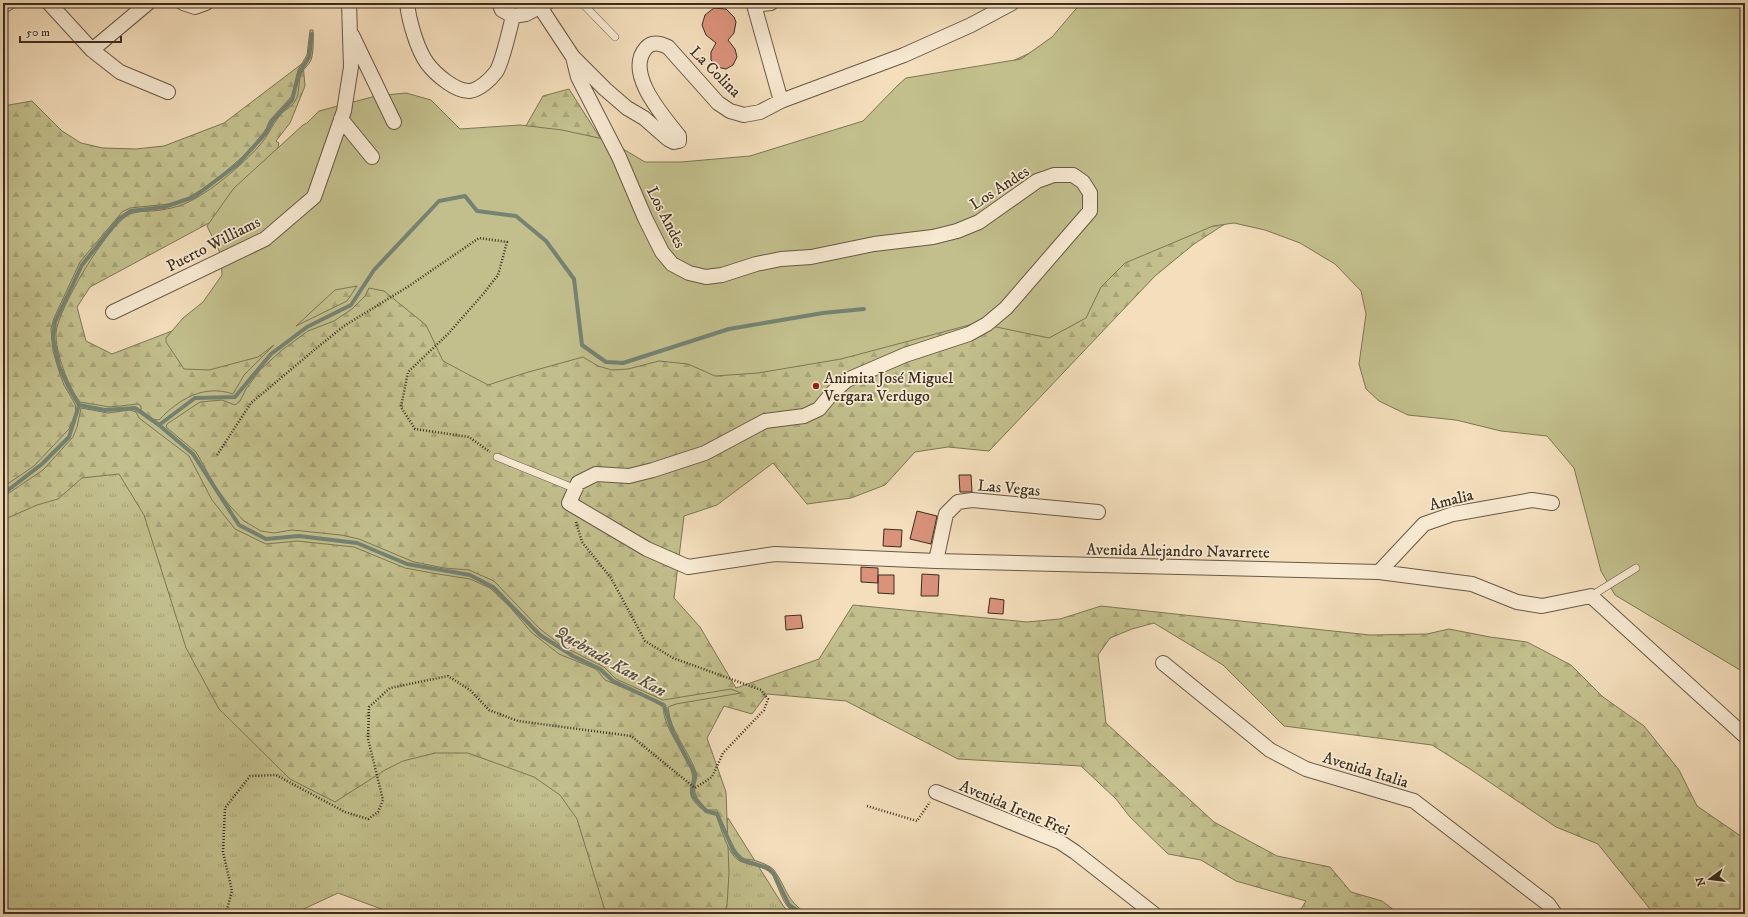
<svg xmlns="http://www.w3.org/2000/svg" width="1748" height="917" font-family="'IM FELL DW Pica',serif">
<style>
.grass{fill:url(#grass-tufts);stroke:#7e7655}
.forest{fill:url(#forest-firs);stroke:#7e7655}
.park{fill:#c2bf8c;stroke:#7e7655;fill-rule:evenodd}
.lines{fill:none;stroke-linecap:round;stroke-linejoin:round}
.stream{stroke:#758373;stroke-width:4}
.building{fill:#da927b;stroke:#3a2d1e}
.service-casing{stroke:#685946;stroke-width:8}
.minor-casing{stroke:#685946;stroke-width:16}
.path{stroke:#3a2d1e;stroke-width:2.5;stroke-dasharray:1 2;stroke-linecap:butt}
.service{stroke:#f8ead3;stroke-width:7}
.minor{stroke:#f8ead3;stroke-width:14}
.poi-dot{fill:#8f2418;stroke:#f8ead3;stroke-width:1.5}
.labels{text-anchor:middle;stroke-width:3.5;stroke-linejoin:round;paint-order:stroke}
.street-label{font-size:16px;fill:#3a2d1e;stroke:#f8ead3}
.poi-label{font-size:16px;fill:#3a2d1e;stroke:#f8ead3;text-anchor:start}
.water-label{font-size:17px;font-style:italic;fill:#525142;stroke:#f8ead3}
</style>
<defs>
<pattern id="grass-tufts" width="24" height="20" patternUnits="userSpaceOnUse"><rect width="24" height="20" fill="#c2bf8c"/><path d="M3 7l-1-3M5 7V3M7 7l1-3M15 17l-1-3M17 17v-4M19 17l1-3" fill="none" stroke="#a7a478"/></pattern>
<pattern id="forest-firs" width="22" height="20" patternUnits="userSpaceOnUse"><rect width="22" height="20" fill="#c2bf8c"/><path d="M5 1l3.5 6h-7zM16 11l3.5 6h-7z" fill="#a7a478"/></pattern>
</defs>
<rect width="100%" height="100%" fill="#f4debc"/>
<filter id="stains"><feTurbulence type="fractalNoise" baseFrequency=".005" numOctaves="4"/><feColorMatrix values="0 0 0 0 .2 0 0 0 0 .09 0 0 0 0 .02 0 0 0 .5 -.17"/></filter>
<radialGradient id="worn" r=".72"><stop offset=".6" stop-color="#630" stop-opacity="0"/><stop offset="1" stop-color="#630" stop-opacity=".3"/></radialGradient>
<!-- grass -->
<path class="grass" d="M123 468 381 764 469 745 538 770 584 816 615 914H395L338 893 293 914H3V512L80 470Z
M728 818 784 907 792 914H704Z"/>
<!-- forest -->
<path class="forest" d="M1137 3H1745L1237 216 1194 244 1155 276 989 451 948 447 915 452 885 485 851 498 807 504 773 463 717 505 684 516 674 598 700 627 736 688 819 659 853 605 1027 622 1060 619 1101 606 1370 635 1427 634 1449 629 1490 637 1527 642 1571 665 1603 697 1644 726 1679 770 1697 806 1745 839V914H1654L1598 844 1556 827 1470 769 1432 745 1284 726 1223 665 1154 623 1132 629 1110 638 1098 655 1106 723 1214 822 1277 856 1330 867 1351 892 1382 901 1399 914H1298L1306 901 1236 881 1201 860 1168 854 1130 817 1116 799 1081 766 958 759 846 701 767 694 752 714 724 706 707 738 726 792 729 873 727 905 724 914H606L577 819 560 795 534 777 468 753H435L403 761 385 770 335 802 290 779 219 709 186 648 144 515 119 474 82 478 58 499 37 505 3 520V221L4 220 3 215V106L32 101 62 131 81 143 103 148 136 149 164 146 224 123 303 63 305 86 290 123 276 141 279 143 271 177 235 209 90 287 77 307 86 341 112 354 284 288 523 131 543 96 569 89 658 229 946 92Z"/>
<!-- park -->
<path class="park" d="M1081 3H1202L1215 5 1231 3H1745V673L1615 595 1601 571 1574 468 1547 436 1501 431 1456 420 1408 415 1379 401 1366 389 1359 364 1366 314 1361 291 1335 264 1300 243 1265 230 1234 223 1213 226 1125 263 1101 287 1086 318 1049 338 977 323 841 359 758 373 715 376 688 364 659 361 628 369 612 370 598 366 583 357 525 373 488 385 443 361 426 325 384 291 369 288 365 296 352 309 334 321 308 331 282 350 260 370 246 389 240 401 235 405 222 400 200 402 167 424 166 427 196 452 217 489 230 506 244 521 261 531 274 533 292 530 341 535 359 539 414 562 444 568 469 570 494 581 540 629 562 646 604 667 616 679 663 700 731 689 741 693 676 704 668 707C670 732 688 749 696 772 698 776 696 780 695 784 693 796 699 802 708 810H717C721 820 734 854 743 858 746 860 750 859 753 860 758 861 771 866 774 870 788 890 785 899 807 914 787 914 784 902 777 885 775 882 774 877 772 874 763 865 750 866 740 861 728 856 721 827 716 815 706 813 698 808 692 798 688 791 693 784 693 778 692 774 691 769 690 766 681 744 665 732 663 707L648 698 605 680 596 669 559 654 531 632 510 607 490 588 470 579 432 573 405 568 354 547 297 541 266 544 235 529 212 500 189 456 139 418 136 412 130 410 108 413 81 408 77 427 73 437 43 470 3 497V487L34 466 69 429 76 412 75 404 64 385 59 371 53 351 51 329 54 318 80 262 122 212 130 208 169 204 184 200 211 184 249 151 267 128 270 120 292 96 298 70 307 55 310 30H313C313 38 314 52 311 60 309 65 303 69 301 74 298 82 300 94 295 101 292 107 284 110 280 115 272 125 268 136 260 145 241 166 210 193 184 204 177 207 168 209 161 210 150 212 138 210 128 215 107 227 59 307 56 332 55 352 68 386 80 402L110 407 138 404 141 406V410L151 419 159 420C179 399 204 384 233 394L244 375 274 345 258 357 209 370 184 369 166 342V338L183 318 203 302 222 275 221 255 207 226 234 188 303 125 307 123 319 111 376 96 406 93 431 100 460 129 520 125 562 130 608 140 645 162H681L750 156 863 121 897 86 906 78 1021 59 1052 37ZM357 286 347 301 296 326 335 290Z"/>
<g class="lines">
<!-- stream -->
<path class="stream" d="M79 405 105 410 135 408 159 425 193 454 239 525 266 539 299 536 357 543 407 564 470 575 493 587 540 635 573 656 600 669 613 681 664 705 673 733 695 774 692 789 693 796 706 811 717 814 734 852 742 860 768 868 774 874 789 905 802 914
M79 405 69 388 59 366 53 338 55 322 82 265 119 219 131 211 164 207 194 197 238 164 265 134 273 120 292 100 299 73 309 57 312 34
M159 425 195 398 235 397 271 354 307 327 351 305 374 270 439 201 465 196 477 211 516 216 546 241 574 279 582 345 606 362 623 363 729 329 823 313 864 309
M3 494 42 464 69 437 79 405"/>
</g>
<!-- building -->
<path class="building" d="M714 8 726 9 734 17 736 22 734 33 728 40 735 49 737 57 733 65 726 69 717 67 711 60V52L716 43 706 35 702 25 705 15Z
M959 475H971L972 492H960Z
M917 511 937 516 931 544 910 539Z
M884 529 902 530 901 547 883 546Z
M861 567 878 568V583L861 582Z
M922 574 939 575 938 596H921Z
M878 575H894V594L878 593Z
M990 598 1004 600 1003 614 988 613Z
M801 615 803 628 786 630 785 616Z"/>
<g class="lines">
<!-- service casing -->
<g class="service-casing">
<path id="service" d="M582 3 615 37
M497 457 576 489
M1591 596 1636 568"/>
</g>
<!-- minor casing -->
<g class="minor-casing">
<path id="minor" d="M49 3 92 50 120 72 168 92
M183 3 195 7 206 3
M407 3C409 21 417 49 427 63 435 74 456 92 470 91 480 89 490 80 496 72 502 64 510 28 513 16
M499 3 502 10 513 16
M771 3 754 5 781 101
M3 6 8 3
M540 7 573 57 578 77 619 157 645 218 662 252 672 264 689 273 706 277 722 275 756 264 781 259 811 257 874 244 933 237 957 231 979 222 1037 181 1054 175H1073L1083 182 1090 193V211L1006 308 987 324 969 334 905 355 847 380 833 392 819 409 804 416 765 421 705 453 653 470 629 476 596 474 578 483 569 503 647 549 688 567 775 554 936 561 1379 572 1472 584 1517 602 1542 606 1591 596 1745 736
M513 16 526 14 547 3
M352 35 394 122
M92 50 148 3
M573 57 605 89 627 108 644 118 668 139 674 142 679 141V136C664 117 624 73 646 48 652 41 660 43 668 47L718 103 730 111 744 115 760 112 781 101 904 55 971 25 1012 3
M341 119 372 157
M113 312 265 239 314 197 344 111 351 67 349 3
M936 561 946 514 958 502 972 500 1098 512
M1379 572 1424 524 1453 514 1532 500 1552 503
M1163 663 1270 750 1306 769 1414 801 1548 904 1555 914
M936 792 1060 842 1075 852 1154 914"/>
</g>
<!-- path -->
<path class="path" d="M217 455 251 403 319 346 344 326 409 286 479 238 507 242 498 275 484 293 448 334 408 372 401 407 415 429 469 437 490 452
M867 806 917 821 930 802
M218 914 227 909 232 891 223 852 225 808 250 776 276 775 345 812 368 819 378 812 383 800 368 739 369 707 390 688 448 676 470 690 489 710 518 721 631 736 695 788 712 777 723 753 764 710 768 699 761 690 673 658 645 641 611 578 582 542 576 522"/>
<!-- service -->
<use href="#service" class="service"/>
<!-- minor -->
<use href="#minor" class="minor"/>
</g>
<!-- markers -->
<circle class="poi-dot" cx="816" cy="386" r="4"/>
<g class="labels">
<!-- street labels -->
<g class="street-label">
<text transform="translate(716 71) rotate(45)" y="6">La Colina</text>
<text transform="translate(999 187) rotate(-33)" y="6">Los Andes</text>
<text transform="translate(667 217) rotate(63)" y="6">Los Andes</text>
<text transform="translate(213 243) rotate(-27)" y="6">Puerto Williams</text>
<text transform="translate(1009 487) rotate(5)" y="6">Las Vegas</text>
<text transform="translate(1451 499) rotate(-14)" y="6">Amalia</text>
<text transform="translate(1178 550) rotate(1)" y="6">Avenida Alejandro Navarrete</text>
<text transform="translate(1366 769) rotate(17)" y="6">Avenida Italia</text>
<text transform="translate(1015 807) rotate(23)" y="6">Avenida Irene Frei</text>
</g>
<!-- poi labels -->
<g class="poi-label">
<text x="824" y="383">Animita José Miguel<tspan x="824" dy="18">Vergara Verdugo</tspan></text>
</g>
<!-- water labels -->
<g class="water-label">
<text transform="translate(611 661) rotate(30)" y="6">Quebrada Kan Kan</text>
</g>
</g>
<!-- margin -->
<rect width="1748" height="917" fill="none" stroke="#f4debc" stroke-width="16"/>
<rect x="4" y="4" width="1740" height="909" fill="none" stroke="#3a2d1e" stroke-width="2"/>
<rect x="8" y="8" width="1732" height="901" fill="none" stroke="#3a2d1e"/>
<!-- north arrow -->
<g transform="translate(1710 879) rotate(255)" stroke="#f8ead3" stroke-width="3" paint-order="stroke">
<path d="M0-3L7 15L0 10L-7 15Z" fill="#3a2d1e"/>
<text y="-6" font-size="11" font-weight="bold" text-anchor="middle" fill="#3a2d1e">N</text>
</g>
<!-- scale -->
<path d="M20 36v6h101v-6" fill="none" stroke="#3a2d1e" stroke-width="2"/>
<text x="26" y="36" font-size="12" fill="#3a2d1e" stroke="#f8ead3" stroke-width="3" paint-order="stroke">50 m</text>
<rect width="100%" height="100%" filter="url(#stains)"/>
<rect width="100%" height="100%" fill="url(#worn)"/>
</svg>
